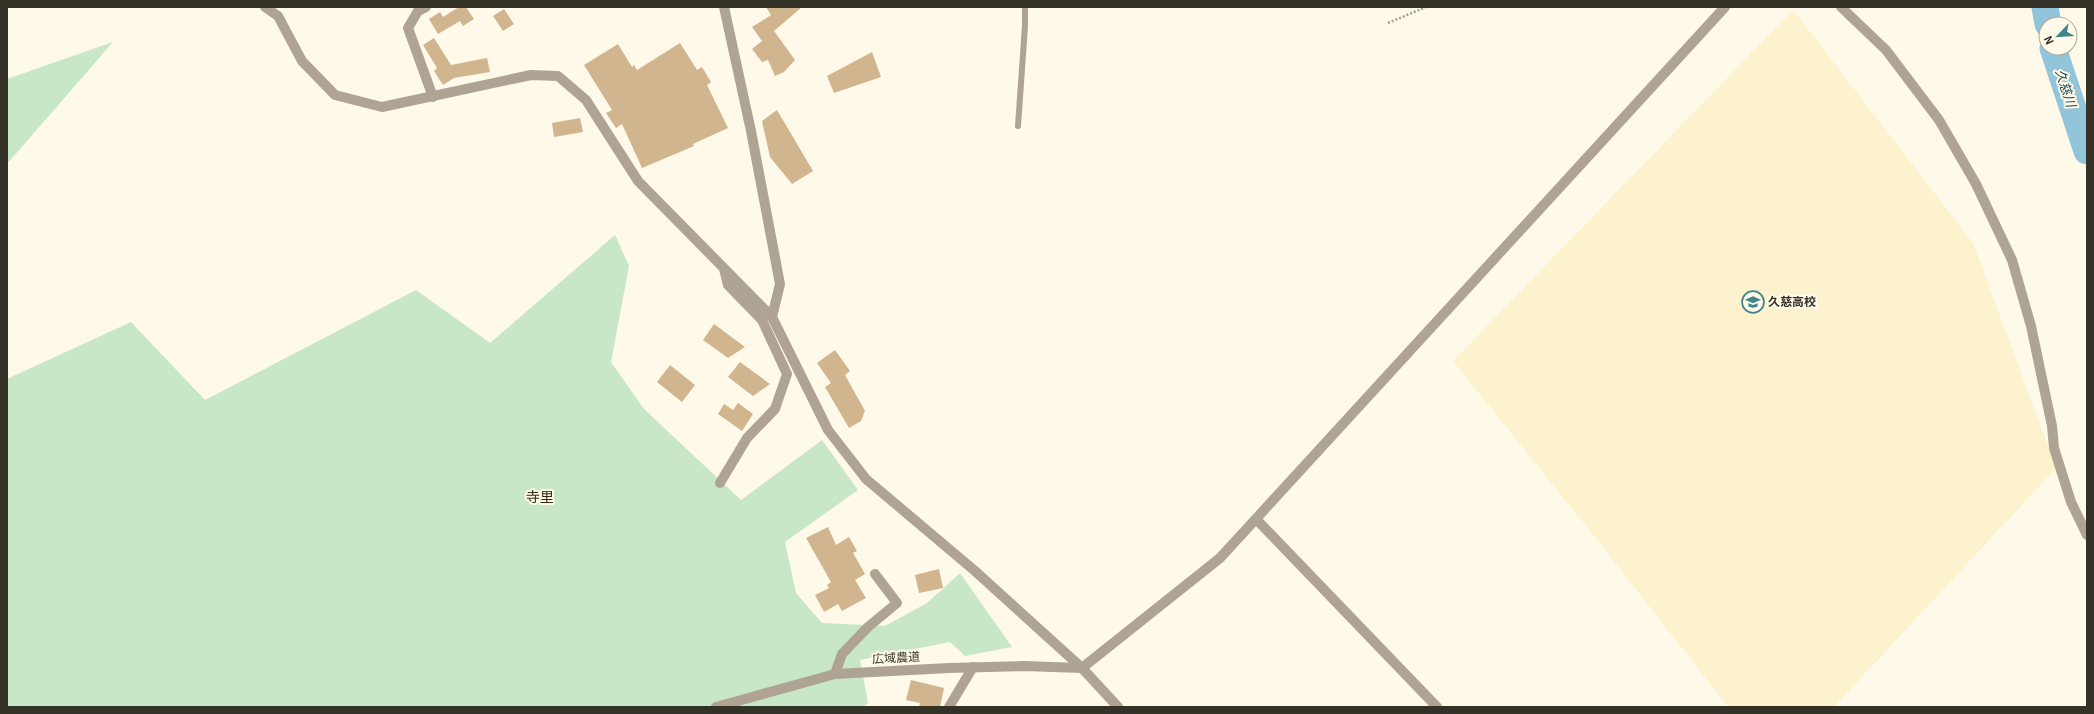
<svg xmlns="http://www.w3.org/2000/svg" width="2094" height="714" font-family="Georgia,'Noto Sans JP',serif">
<style>
.built{fill:#fcf2ce}
.green{fill:#c8e7c6}
.lines{fill:none;stroke-linecap:round;stroke-linejoin:round}
.river{stroke:#92c5d9;stroke-width:27}
.building{fill:#d1b58f}
.path{stroke:#a29e90;stroke-width:2.5;stroke-dasharray:2 2;stroke-linecap:butt}
.service{stroke:#afa493;stroke-width:6}
.minor{stroke:#afa493;stroke-width:10}
.tertiary{stroke:#afa493;stroke-width:10}
.labels{text-anchor:middle;stroke-width:4;stroke-linejoin:round;paint-order:stroke}
.poi-label{font-size:12px;font-weight:bold;fill:#343126;stroke:#fef9e8;text-anchor:start}
.street-label{font-size:12px;fill:#343126;stroke:#fef9e8}
.water-label{font-size:13px;font-style:italic;fill:#1a4554;stroke:#fef9e8}
.quarter-label{font-size:14px;fill:#322c15;stroke:#fef9e8}
</style>
<rect width="100%" height="100%" fill="#fef9e8"/>
<!-- built -->
<path class="built" d="M1793 10 1973 243 2056 468 1834 707H1728L1599 542 1453 361Z"/>
<!-- green -->
<path class="green" d="M113 42 7 164V79Z
M615 235 629 266 611 362 644 409 741 500 822 440 858 490 785 542 796 593 822 623 885 626 927 603 960 573 1012 647 965 656 950 642 860 660 868 703 863 707H7V379L131 322 205 400 416 290 490 343Z"/>
<g class="lines">
<!-- river -->
<path class="river" d="M2045 7 2048 24
M2053 48 2087 151"/>
</g>
<!-- building -->
<path class="building" d="M459 7H466L474 19 463 26 460 21 438 34 429 19 440 12 443 17Z
M766 7H802L774 31 795 60 784 72 775 76 768 60 762 62 752 49 762 41 752 27 771 15Z
M504 9 514 24 503 31 493 16Z
M434 38 451 65 487 58 490 72 454 78 443 85 434 71 437 68 423 45Z
M680 43 697 70 702 67 711 82 707 85 728 128 693 144 694 146 642 168 622 124 616 128 606 113 612 110 584 65 618 44 632 67 634 65 637 70Z
M872 52 881 77 834 93 827 76Z
M777 110 813 171 792 184 770 157 762 121Z
M580 118 583 132 554 137 552 123Z
M714 324 745 347 728 358 703 340Z
M835 350 850 371 845 375 865 411 861 421 849 428 825 387 831 383 817 363Z
M740 362 770 384 753 396 728 377Z
M670 365 695 385 682 402 657 382Z
M738 403 753 414 742 431 718 414 724 404 733 410Z
M828 527 836 545 849 537 857 551 853 553 865 574 855 580 866 598 842 611 838 604 824 612 815 595 829 588 827 585 831 582 806 538Z
M939 569 943 588 919 593 915 575Z
M911 680 944 688 940 707H919L920 703 906 700Z"/>
<g class="lines">
<!-- path -->
<path class="path" d="M1388 23 1426 7"/>
<!-- service -->
<path class="service" d="M1018 126 1025 26V7"/>
<!-- minor -->
<path class="minor" d="M265 7 278 16 302 61 335 95 382 107 531 75 558 76 586 100 638 181 772 317 828 430 866 479 975 571 1082 668 1118 707
M426 7 418 11 408 28 433 97
M724 7 751 131 780 284 772 317
M1841 7 1886 50 1939 120 1976 184 2012 260 2031 326 2052 426 2054 448 2071 502 2087 535
M720 483 747 438 775 409 787 374 762 320 728 285 724 269
M1256 519 1437 707
M835 674 842 654 868 627 897 603 875 574
M949 707 973 667"/>
<!-- tertiary -->
<path class="tertiary" d="M716 707 835 674 949 668 1023 666 1082 668 1220 558 1725 7"/>
</g>
<!-- icons -->
<defs>
<g id="school-ring" transform="scale(1.15)"><circle r="9.5" fill="#fef9e8" stroke="#3f868c" stroke-width="1.5"/><path d="M0-5L7-2L0 1L-7-2ZM-4 1L0 2.5L4 1V4Q0 6-4 4Z" fill="#3f868c"/></g>
</defs>
<g fill-rule="evenodd">
<use href="#school-ring" x="1753" y="302"/>
</g>
<g class="labels">
<!-- poi labels -->
<g class="poi-label">
<text x="1768" y="306">久慈高校</text>
</g>
<!-- street labels -->
<g class="street-label">
<text transform="translate(896 658) rotate(-3)" y="4">広域農道</text>
</g>
<!-- water labels -->
<g class="water-label">
<text transform="translate(2066 88) rotate(72)" y="5">久慈川</text>
</g>
<!-- quarter labels -->
<g class="quarter-label">
<text x="540" y="502">寺里</text>
</g>
</g>
<!-- border -->
<rect width="2094" height="714" fill="none" stroke="#343126" stroke-width="16"/>
<!-- north arrow -->
<g transform="translate(2058 36) rotate(245)"><circle r="19" fill="#fef9e8" stroke="#ada99a"/>
<path d="M0-3L7 15L0 10L-7 15Z" fill="#3f868c"/>
<text y="-6" font-size="11" font-weight="bold" text-anchor="middle" fill="#343126">N</text>
</g>
</svg>
